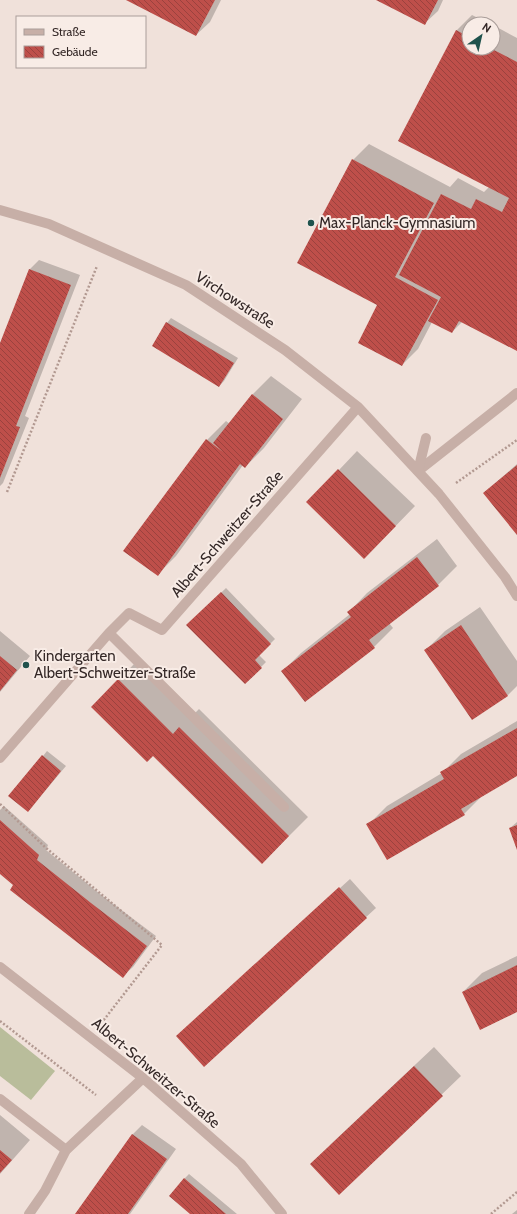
<svg xmlns="http://www.w3.org/2000/svg" width="517" height="1214" font-family="Cabin,sans-serif">
<style>
.garden{fill:#b9bd9b}
.shadow{fill:#0003}
.building{fill:url(#building-back-hatch)}
.lines{fill:none;stroke-linecap:round;stroke-linejoin:round}
.path{stroke:#b29991;stroke-width:2.5;stroke-dasharray:2 2;stroke-linecap:butt}
.service{stroke:#c7afa7;stroke-width:10}
.minor{stroke:#c7afa7;stroke-width:10}
.poi-dot{fill:#1f524c;stroke:#f8ece6;stroke-width:1.5}
.labels{text-anchor:middle;stroke-width:4;stroke-linejoin:round;paint-order:stroke}
.poi-label{font-size:15px;fill:#342827;stroke:#f8ece6;text-anchor:start}
.street-label{font-size:15px;fill:#342827;stroke:#f8ece6}
</style>
<defs>
<pattern id="building-back-hatch" width="6" height="6" patternUnits="userSpaceOnUse"><rect width="6" height="6" fill="#be4f4a"/><path d="M-1 5l2 2M0 0l6 6M5-1l2 2" fill="none" stroke="#9b423e"/></pattern>
</defs>
<rect width="100%" height="100%" fill="#f0e1da"/>
<!-- garden -->
<path class="garden" d="M0 1027 55 1071 31 1100 0 1076Z"/>
<!-- shadow -->
<path class="shadow" d="M129 0H221L210 22 196 35Z
M378 0H443L438 11 424 24Z
M472 15 490 24H469V48H493V25L517 38V350L462 322 452 332 432 322 418 349 402 365 379 305 353 160 369 144 450 187 458 178 484 192 489 187 456 31Z
M39 260 80 275 25 416 29 418 3 483 0 486V346L30 269Z
M171 318 238 358 224 381 219 386 167 323Z
M271 376 302 399 264 448 245 467 243 465 176 556 157 575 207 440 226 421 230 424 252 395Z
M357 451 415 506 383 539 339 470Z
M517 464V533L484 493Z
M437 539 457 566 438 585 389 623 393 628 374 647 282 672 301 653 350 614 349 612 367 593Z
M226 588 275 639 259 655 266 662 245 683 188 625Z
M480 607 517 661V686L508 695 472 718 426 650 445 631Z
M0 631 30 656 0 692Z
M137 661 193 715 199 709 308 817 262 863 153 755 92 707Z
M517 721V775L483 795 464 814 368 825 387 806 442 773 461 754Z
M47 751 66 766 28 811 43 756Z
M4 806 48 845 46 850 100 894 156 936 133 967 123 976 0 872V810Z
M517 822V848L510 828Z
M350 879 376 908 204 1065 187 1027Z
M517 956V1011L463 992 482 973Z
M434 1047 461 1076 339 1193 330 1145Z
M0 1115 30 1140 0 1174Z
M142 1125 176 1149 130 1214H77L133 1134Z
M189 1174 237 1214H192L184 1179Z
M517 1210V1214H512Z"/>
<!-- building -->
<path class="building" d="M126 0H215L196 36Z
M376 0H438L425 25Z
M456 30 469 37V48H490L517 62V351L459 321 452 333 428 321 441 297 399 275 441 194 471 209 476 199 502 212 509 198 398 141Z
M352 159 434 203 395 277 438 300 402 366 358 343 377 305 297 263Z
M29 269 71 285 16 426 20 427 0 478V343Z
M166 322 234 363 219 387 152 346Z
M252 394 283 419 245 468 240 464 158 576 123 551 206 439 223 452 213 443Z
M517 465V535L483 493Z
M338 469 396 526 364 559 306 502Z
M417 557 439 586 369 640 375 648 305 702 281 671 351 617 347 612Z
M221 592 271 644 255 660 262 668 245 684 186 625Z
M461 625 508 696 472 720 424 650Z
M0 656 17 670 0 691Z
M118 679 173 734 179 727 289 836 262 864 153 756 147 762 91 707Z
M517 728V776L461 809 465 815 387 860 366 824 444 779 440 772Z
M42 755 61 771 28 812 8 796Z
M0 820 39 855 37 860 91 903 147 946 123 978 10 890 13 885 0 874Z
M517 825V850L509 828Z
M339 887 367 918 204 1067 176 1036Z
M517 965V1012L480 1030 462 992Z
M414 1066 443 1096 339 1195 310 1164Z
M132 1134 167 1159 128 1214H75Z
M0 1150 12 1160 0 1173Z
M184 1178 226 1214H190L169 1196Z"/>
<g class="lines">
<!-- path -->
<path class="path" d="M456 483 517 440
M7 492 97 266
M0 804 46 848 162 945 103 1021
M0 1021 96 1095
M491 1214 517 1192"/>
<!-- service -->
<path class="service" d="M418 471 517 393
M0 1099 66 1150"/>
<!-- minor -->
<path class="minor" d="M0 210 49 224 186 285 285 350 358 407 439 494 505 577 517 596
M418 471 426 438
M109 633 284 807
M0 758 109 633 129 613 162 630 358 407
M0 967 143 1078 241 1164 282 1214
M29 1214 45 1191 66 1150 143 1078"/>
</g>
<!-- markers -->
<g class="poi-dot">
<circle cx="311" cy="223" r="4"/>
<circle cx="26" cy="665" r="4"/>
</g>
<g class="labels">
<!-- poi labels -->
<g class="poi-label">
<text x="319" y="228">Max-Planck-Gymnasium</text>
<text x="34" y="661">Kindergarten<tspan x="34" dy="17">Albert-Schweitzer-Straße</tspan></text>
</g>
<!-- street labels -->
<g class="street-label">
<text transform="translate(235 300) rotate(33)" y="5">Virchowstraße</text>
<text transform="translate(227 534) rotate(-49)" y="5">Albert-Schweitzer-Straße</text>
<text transform="translate(156 1073) rotate(40)" y="5">Albert-Schweitzer-Straße</text>
</g>
</g>
<!-- legend -->
<rect x="16" y="16" width="130" height="52" fill="#f8ece6" stroke="#aa9e9a"/>
<rect x="24" y="29" width="20" height="6" fill="#c7afa7" stroke="#aa9e9a"/>
<text x="52" y="36" font-size="12" fill="#342827">Straße</text>
<rect x="24" y="46" width="20" height="12" fill="url(#building-back-hatch)" stroke="#aa9e9a"/>
<text x="52" y="56" font-size="12" fill="#342827">Gebäude</text>
<!-- north arrow -->
<g transform="translate(481 36) rotate(34)"><circle r="19" fill="#f8ece6" stroke="#aa9e9a"/>
<path d="M0-3L7 15L0 10L-7 15Z" fill="#1f524c"/>
<text y="-6" font-size="11" font-weight="bold" text-anchor="middle" fill="#342827">N</text>
</g>
</svg>
